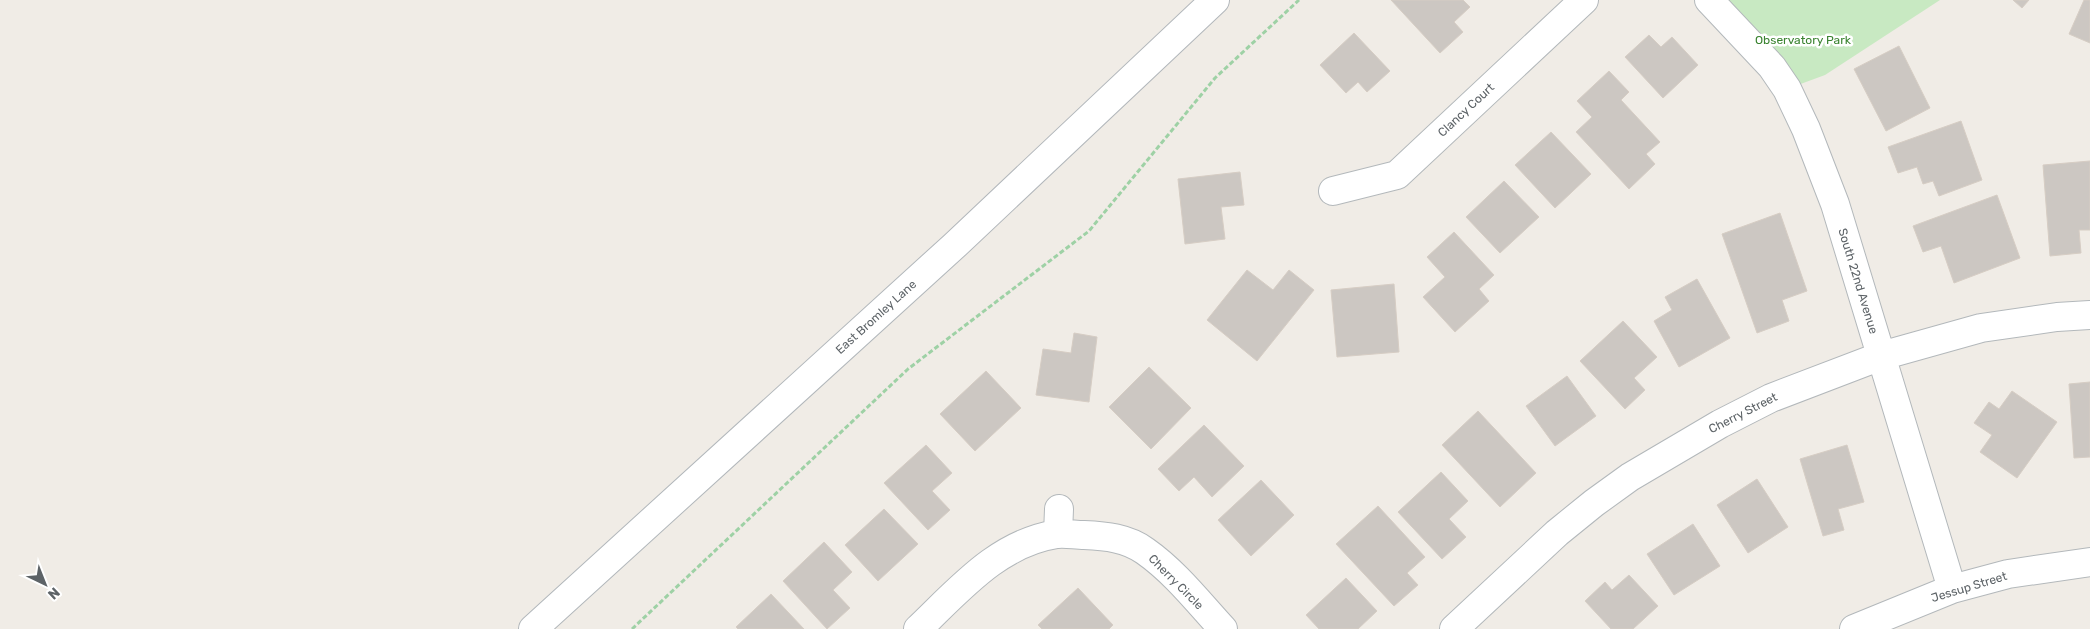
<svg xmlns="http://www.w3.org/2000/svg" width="2090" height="629" font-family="Rubik,sans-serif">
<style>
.green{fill:#c8e9c2}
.building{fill:#ccc7c2;stroke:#d6cdc4}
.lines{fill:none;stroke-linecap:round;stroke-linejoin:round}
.minor-casing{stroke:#b3b8bb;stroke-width:30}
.secondary-casing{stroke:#b2b7bb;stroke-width:30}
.path{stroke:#9ed1a5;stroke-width:3;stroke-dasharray:5 2.5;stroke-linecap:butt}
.minor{stroke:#fff;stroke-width:28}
.secondary{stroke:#fff;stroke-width:28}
.labels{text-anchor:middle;stroke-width:5;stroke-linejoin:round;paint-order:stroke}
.park-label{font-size:12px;fill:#3a8330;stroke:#fff}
.street-label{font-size:12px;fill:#5d6367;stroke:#fff}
</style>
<rect width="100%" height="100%" fill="#f0ece6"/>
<!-- green -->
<path class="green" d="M1709 0H1940L1825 75 1787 89Z"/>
<!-- building -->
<path class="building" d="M1391 0H1463L1470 7 1454 22 1463 32 1440 53Z
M2013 0H2029L2022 8Z
M2084 0H2090V43L2069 34Z
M1354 33 1390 71 1367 92 1358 82 1346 93 1320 65Z
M1649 35 1661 47 1672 37 1698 65 1663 98 1625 57Z
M1899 46 1930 108 1886 131 1854 69Z
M1609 71 1629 92 1621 100 1660 142 1646 154 1655 164 1629 189 1576 132 1592 117 1577 101Z
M1961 121 1982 180 1939 196 1933 181 1923 184 1917 167 1898 173 1888 147Z
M1551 132 1591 174 1555 208 1515 165Z
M2090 161V230H2079L2081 253 2050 256 2043 165Z
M1240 172 1244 205 1221 207 1225 239 1185 244 1178 179Z
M1504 181 1539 217 1500 253 1466 217Z
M1997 195 2020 258 1954 283 1941 246 1923 252 1913 226Z
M1780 213 1807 291 1782 300 1789 321 1757 333 1722 234Z
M1454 232 1494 275 1479 289 1489 301 1455 332 1423 297 1445 277 1427 257Z
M1247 270 1273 290 1289 270 1314 290 1257 361 1207 320Z
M1697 279 1730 338 1679 367 1654 321 1672 310 1665 297Z
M1394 284 1399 352 1337 357 1331 290Z
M1623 321 1657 357 1634 378 1645 390 1625 409 1580 361Z
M1074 333 1097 337 1089 402 1036 395 1043 349 1071 353Z
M1149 367 1191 408 1151 449 1109 407Z
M986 371 1021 408 975 451 940 414Z
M1567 376 1596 416 1555 446 1526 406Z
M2090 382V457L2074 458 2069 384Z
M2012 391 2057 422 2017 478 1980 452 1992 435 1974 423 1989 402 1999 409Z
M1478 411 1536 473 1500 507 1442 445Z
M1204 425 1244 466 1212 497 1194 477 1179 491 1158 469Z
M926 445 952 473 932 491 950 510 928 530 884 483Z
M1847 445 1864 502 1838 509 1844 530 1823 536 1800 459Z
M1441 472 1468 501 1449 519 1466 537 1442 559 1398 512Z
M1757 479 1788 527 1748 553 1717 505Z
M1261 480 1294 515 1251 556 1218 520Z
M1378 506 1425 557 1407 573 1418 585 1394 606 1336 544Z
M884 509 918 544 878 581 845 545Z
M1693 524 1720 566 1674 595 1647 554Z
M824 542 852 572 833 590 850 608 827 629 783 581Z
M1629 575 1658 606 1633 629H1611L1585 601 1605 582 1612 590Z
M1346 578 1377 611 1358 629H1319L1306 615Z
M1078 588 1113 625 1109 629H1042L1038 625Z
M771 594 804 629H738L736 627Z"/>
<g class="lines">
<!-- minor casing -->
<g class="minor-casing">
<path id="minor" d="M1709 0 1772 67 1787 89 1806 129 1835 204 1952 589
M1333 191 1397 175 1584 0
M1058 534 1059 509
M918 629C959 590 998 543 1057 534 1066 533 1075 535 1084 535 1106 536 1127 538 1145 551 1175 572 1199 603 1223 629
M1454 629 1557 533 1594 503 1630 477 1720 424 1771 398 1881 356 1981 328 2057 317 2090 315
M1854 629 1952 589 2008 574 2090 562"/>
</g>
<!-- secondary casing -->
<g class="secondary-casing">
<path id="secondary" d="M533 629 954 246 1215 0"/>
</g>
<!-- path -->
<path class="path" d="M632 629 908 369 1089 231 1215 78 1299 0"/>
<!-- minor -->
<use href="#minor" class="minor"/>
<!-- secondary -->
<use href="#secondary" class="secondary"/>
</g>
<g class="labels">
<!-- park labels -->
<g class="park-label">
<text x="1803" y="44">Observatory Park</text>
</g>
<!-- street labels -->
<g class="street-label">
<text transform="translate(1466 110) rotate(-43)" y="4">Clancy Court</text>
<text transform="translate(1858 281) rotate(73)" y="4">South 22nd Avenue</text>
<text transform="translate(876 317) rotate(-42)" y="4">East Bromley Lane</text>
<text transform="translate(1743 413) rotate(-27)" y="4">Cherry Street</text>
<text transform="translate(1176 582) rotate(45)" y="4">Cherry Circle</text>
<text transform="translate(1969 587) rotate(-17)" y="4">Jessup Street</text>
</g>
</g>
<!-- north arrow -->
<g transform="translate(45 584) rotate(137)" stroke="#ffffff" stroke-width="4" paint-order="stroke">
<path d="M0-4L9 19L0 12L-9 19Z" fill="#5d6367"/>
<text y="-8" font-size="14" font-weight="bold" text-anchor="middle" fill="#5d6367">N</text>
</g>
</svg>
